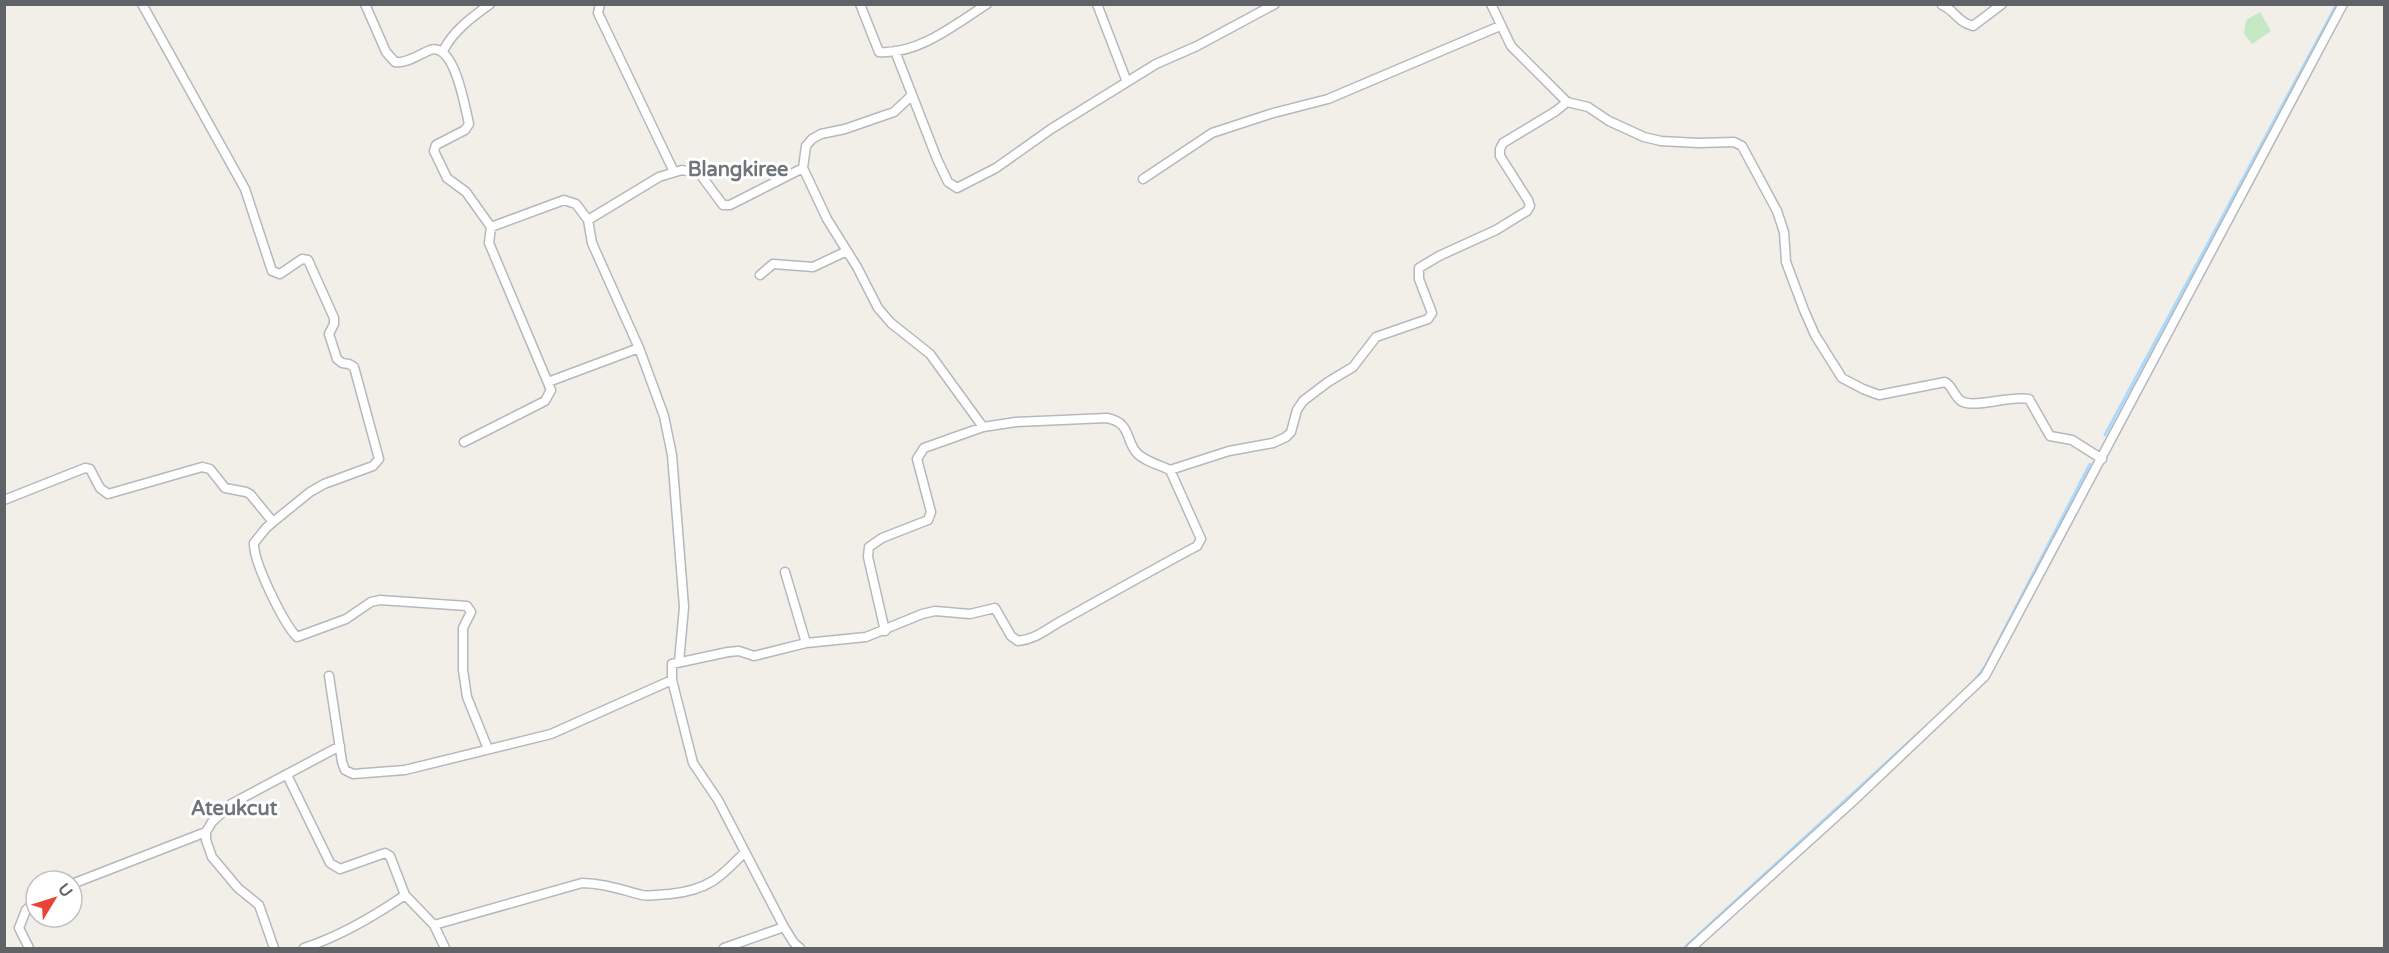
<svg xmlns="http://www.w3.org/2000/svg" width="2389" height="953" font-family="'Varela Round',sans-serif">
<style>
.green{fill:#c5e8c5}
.lines{fill:none;stroke-linecap:round;stroke-linejoin:round}
.stream{stroke:#aadaff;stroke-width:3}
.street-casing{stroke:#b5b8bc;stroke-width:11}
.street{stroke:#fff;stroke-width:8}
.labels{text-anchor:middle;stroke-width:6;stroke-linejoin:round;paint-order:stroke}
.quarter-label{font-size:20px;font-weight:bold;fill:#70757a;stroke:#fff}
</style>
<rect width="100%" height="100%" fill="#f1efe8"/>
<!-- green -->
<path class="green" d="M2260 12 2271 31 2252 44 2244 34 2246 20Z"/>
<g class="lines">
<!-- stream -->
<path class="stream" d="M2105 435 2337 4
M1976 679 1985 667 2090 464
M1684 948 1921 731"/>
<!-- street casing -->
<g class="street-casing">
<path id="street" d="M142 4 245 189 272 271 280 274 302 259 308 260 334 318V324L329 334 337 359 342 363 349 364 354 367 379 459 373 466 324 484 310 492 273 522
M365 4 386 52 395 62C406 64 420 54 430 50 455 42 465 108 469 124L465 130 436 145 434 151 447 178 466 192 491 227 564 200 576 204 588 220 592 243 639 348 664 416 672 455 684 607 679 662
M600 4 598 13 674 172
M860 4 879 52C918 55 956 24 987 4
M1097 4 1127 82
M1491 4 1511 46 1567 102 1588 107 1609 121 1644 137 1661 141 1698 143 1734 142 1742 146 1777 211 1784 232 1786 262 1804 310 1815 335 1842 378 1863 389 1879 395 1945 382C1953 386 1955 399 1963 402 1977 408 2011 395 2029 399L2050 436 2072 440 2102 459
M1942 5C1956 11 1956 21 1973 26L2002 4
M443 51C453 31 472 17 490 4
M895 51 937 159 948 182 957 188 996 168 1051 129 1156 64 1197 46 1275 4
M911 96 894 112 845 129 821 134 812 139 806 146 803 168 827 219 857 267 878 308 891 323 930 354 983 427
M1143 179 1212 133 1270 114 1328 99 1500 26
M588 220 659 177 682 170 700 174 723 205H730L803 168
M760 275 773 264 813 267 847 251
M548 382 639 348
M464 442 545 401 551 390 489 243 491 227
M4 500 85 468 90 469 100 488 108 494 202 467 210 469 225 488 246 492 250 494 273 522 266 528 254 543C253 562 284 624 297 637L346 619 371 602 380 600 467 606 471 612 463 628V670L467 697 488 749
M785 572 806 643
M885 631 868 557 869 547 882 538 928 520 931 512 917 459 924 448 983 427 1016 422 1107 418C1131 423 1125 438 1136 452 1143 461 1160 465 1170 470
M329 676 342 762 345 770 353 774 405 770 551 734 672 680
M287 775 330 863 340 869 385 853 390 856 405 895 434 925 445 948
M72 884 206 832
M434 925 582 883C603 883 622 890 642 895 651 897 661 894 670 894 708 890 720 878 745 852
M29 948 19 928 26 910 36 901
M274 948 259 905 238 888 212 857 206 840V832L212 822 231 804 340 746
M304 948C341 936 373 917 405 895
M724 948 784 927
M800 948 794 943 784 927 718 800 693 763 672 680V664L728 652 739 651 754 656 806 643 866 637 922 614 935 611 970 614 995 608 1011 636 1018 641C1037 639 1048 628 1063 620 1108 595 1152 570 1197 546L1201 539 1170 470 1229 451 1273 443 1286 437 1291 432 1297 410 1303 401 1328 382 1353 367 1376 337 1428 319 1432 313 1419 279V268L1439 256 1496 230 1527 211 1530 206 1528 200 1500 156V149L1503 143 1556 111 1567 102
M1691 948 1851 803 1985 676 2343 4"/>
</g>
<!-- street -->
<use href="#street" class="street"/>
</g>
<g class="labels">
<!-- quarter labels -->
<g class="quarter-label">
<text x="738" y="176">Blangkiree</text>
<text x="234" y="815">Ateukcut</text>
</g>
</g>
<!-- border -->
<rect width="2389" height="953" fill="none" stroke="#5f6368" stroke-width="12"/>
<!-- north arrow -->
<g transform="translate(54 899) rotate(52)"><circle r="28" fill="#ffffff" stroke="#bfc1c3" stroke-width="1.5"/>
<path d="M0-4.5L10 22L0 15L-10 22Z" fill="#ea4335"/>
<text y="-9" font-size="16" font-weight="bold" text-anchor="middle" fill="#5f6368">U</text>
</g>
</svg>
